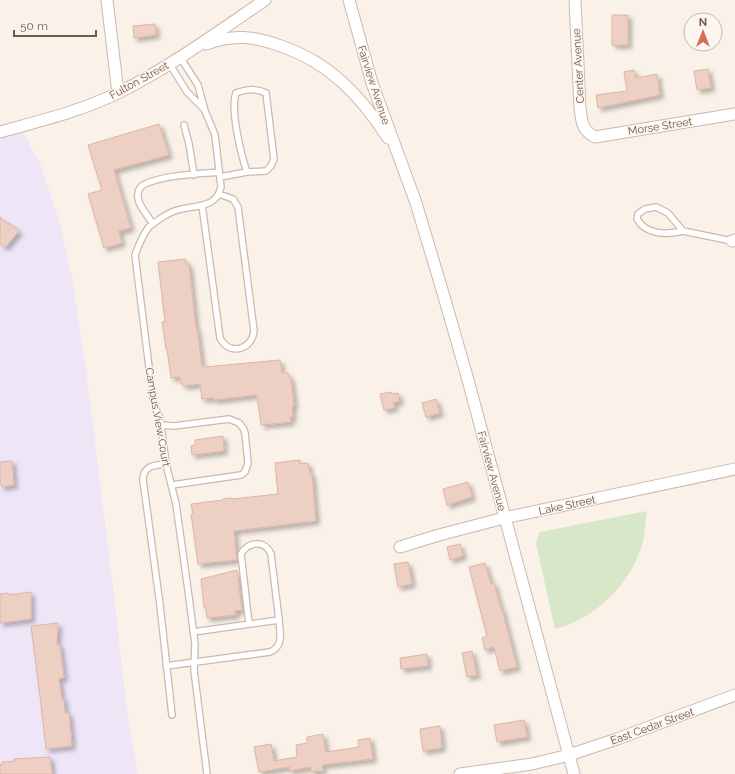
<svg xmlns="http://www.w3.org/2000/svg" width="735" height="774" font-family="Raleway,sans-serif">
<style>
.education{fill:#eee5f7}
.green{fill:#d7e7c8}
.building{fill:#edcfc3;stroke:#deb5a5;filter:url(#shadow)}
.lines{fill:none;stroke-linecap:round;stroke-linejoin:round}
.lane-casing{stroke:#cbb9af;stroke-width:8}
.street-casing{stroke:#cbb9af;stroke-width:13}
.lane{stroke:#fff;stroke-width:5.5}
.street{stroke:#fff;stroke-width:11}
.labels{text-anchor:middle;stroke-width:3;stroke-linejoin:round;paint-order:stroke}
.street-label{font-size:11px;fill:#72584f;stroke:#fdf6ee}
</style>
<defs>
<filter id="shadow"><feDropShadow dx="3.5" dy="3.5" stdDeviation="2" flood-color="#0004"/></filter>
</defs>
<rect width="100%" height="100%" fill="#faf1e8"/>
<!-- education -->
<path class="education" d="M21 129 40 163 59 220 72 278 86 369 113 586 127 713 138 774H0V136Z"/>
<!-- green -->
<path class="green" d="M647 511C645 524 645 539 640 551 627 587 593 620 555 629L536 543 540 532Z"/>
<!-- building -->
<path class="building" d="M612 15H628V45H612Z
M155 24 156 35 134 38 133 26Z
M708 69 711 88 697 90 694 71Z
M634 70 636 78 657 74 660 95 598 108 596 95 627 91 624 72Z
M159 124 169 155 114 170 131 228 119 231 122 243 104 248 88 194 102 190 88 145Z
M0 217 8 225 9 223 19 231 6 247 0 244Z
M185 259 186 264H189L196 328H197L202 366H204L205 367 280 360 282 373H288L289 378H291L294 406 292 407 293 417H290L291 422 261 425 257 395 214 400 213 398 202 399 200 384 185 386 181 383 180 377 171 378 167 349H166L162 322H165L158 262Z
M391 392 392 394 398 393 400 401 393 403 395 408 384 410 380 394Z
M436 399 440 413 426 417 422 403Z
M223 436 224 451 192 455 191 446 195 445V440Z
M300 460V464L308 463 310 474H312L316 521 234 531 237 560 198 564 191 514H193L191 504 223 500V499L231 498 232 499 278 494 275 463Z
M12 461 14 485 2 487 1 484H0V462Z
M468 482 472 497 447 505 443 489Z
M460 544 463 556 450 560 447 547Z
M408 562 412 584 398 587 394 564Z
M485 563 491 584 494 583 501 609H502L517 667 500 671 494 647 485 650 482 638 487 636 469 567Z
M237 570 242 610 235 611 236 615 207 618 206 608H204L201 579Z
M31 592V619L0 623V594L8 593 9 595Z
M58 623 57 645H60L64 678 59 679 62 699H64L65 713H69L72 746 46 749 40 696 31 626Z
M472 651 477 675 467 677 462 653Z
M427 654 428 666 401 669 400 658Z
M524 720 527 737 497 742 494 725Z
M440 726 442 748 423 751 420 729Z
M323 734 326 752 359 747 358 740 370 738 373 759 322 765 323 771 311 772V767L290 771 289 767 259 772 254 747 271 744 274 761 297 757 296 745 307 743V737Z
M50 757 52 774H0V765H2V762L15 761 14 759Z"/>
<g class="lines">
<!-- lane casing -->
<g class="lane-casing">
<path id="lane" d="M180 57 198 85 205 111 215 135 221 187C216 211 190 204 172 212 167 214 153 223 149 227 142 235 139 245 135 255L153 399 157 412 160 418 166 464 176 504 188 590 195 644 194 670 207 774
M169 63 187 92 204 109
M184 125 189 144 194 175
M220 177 247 172 266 171 271 166 274 159 266 93C255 88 247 89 236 93 230 109 241 155 247 172
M202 205 220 338C229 356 252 350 254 331L238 207 233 199 219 194
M153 224C148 216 136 203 138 194 138 189 141 186 145 184 164 175 198 174 219 172
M683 231C667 235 646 235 637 219L638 214 645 209 656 207 668 213 683 231 732 241
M161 425 174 426 229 419 239 423 243 428 245 433 248 463 245 472 241 475 172 485
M166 464C154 465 143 466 143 480L160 605 172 715
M249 624 241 554C248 541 265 540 271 554L279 620
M166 666 270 652C284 646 280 633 279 620L193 632"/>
</g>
<!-- street casing -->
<g class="street-casing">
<path id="street" d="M107 0 118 93
M349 0 372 83 416 203 443 293 468 380 574 774
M575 0 580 108C582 121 581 130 595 137L735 114
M206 44C233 34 254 36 281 46 330 63 360 95 388 138
M0 132C40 121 81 111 118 93 170 67 218 32 265 0
M732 241 735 240
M400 547 439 535 504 518 735 469
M460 774 532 764 569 755 617 739 735 695"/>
</g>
<!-- lane -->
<use href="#lane" class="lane"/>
<!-- street -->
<use href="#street" class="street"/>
</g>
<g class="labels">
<!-- street labels -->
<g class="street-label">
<text transform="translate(578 66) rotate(-93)" y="4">Center Avenue</text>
<text transform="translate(139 80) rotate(-29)" y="4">Fulton Street</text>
<text transform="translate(374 85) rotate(72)" y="4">Fairview Avenue</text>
<text transform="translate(660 126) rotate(-9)" y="4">Morse Street</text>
<text transform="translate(158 417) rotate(80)" y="4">Campus View Court</text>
<text transform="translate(492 471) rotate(75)" y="4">Fairview Avenue</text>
<text transform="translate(567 505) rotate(-12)" y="4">Lake Street</text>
<text transform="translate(652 726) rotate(-20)" y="4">East Cedar Street</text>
</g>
</g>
<!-- north arrow -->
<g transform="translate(703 32)"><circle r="19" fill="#fdf6ee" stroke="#c5b7ae"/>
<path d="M0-3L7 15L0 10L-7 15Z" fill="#d76a5a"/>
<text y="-6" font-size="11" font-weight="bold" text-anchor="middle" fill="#72584f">N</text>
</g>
<!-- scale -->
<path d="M14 30v6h82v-6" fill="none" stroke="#72584f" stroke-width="2"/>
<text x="20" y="30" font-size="12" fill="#72584f" stroke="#fdf6ee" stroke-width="3" paint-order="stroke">50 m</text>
</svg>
